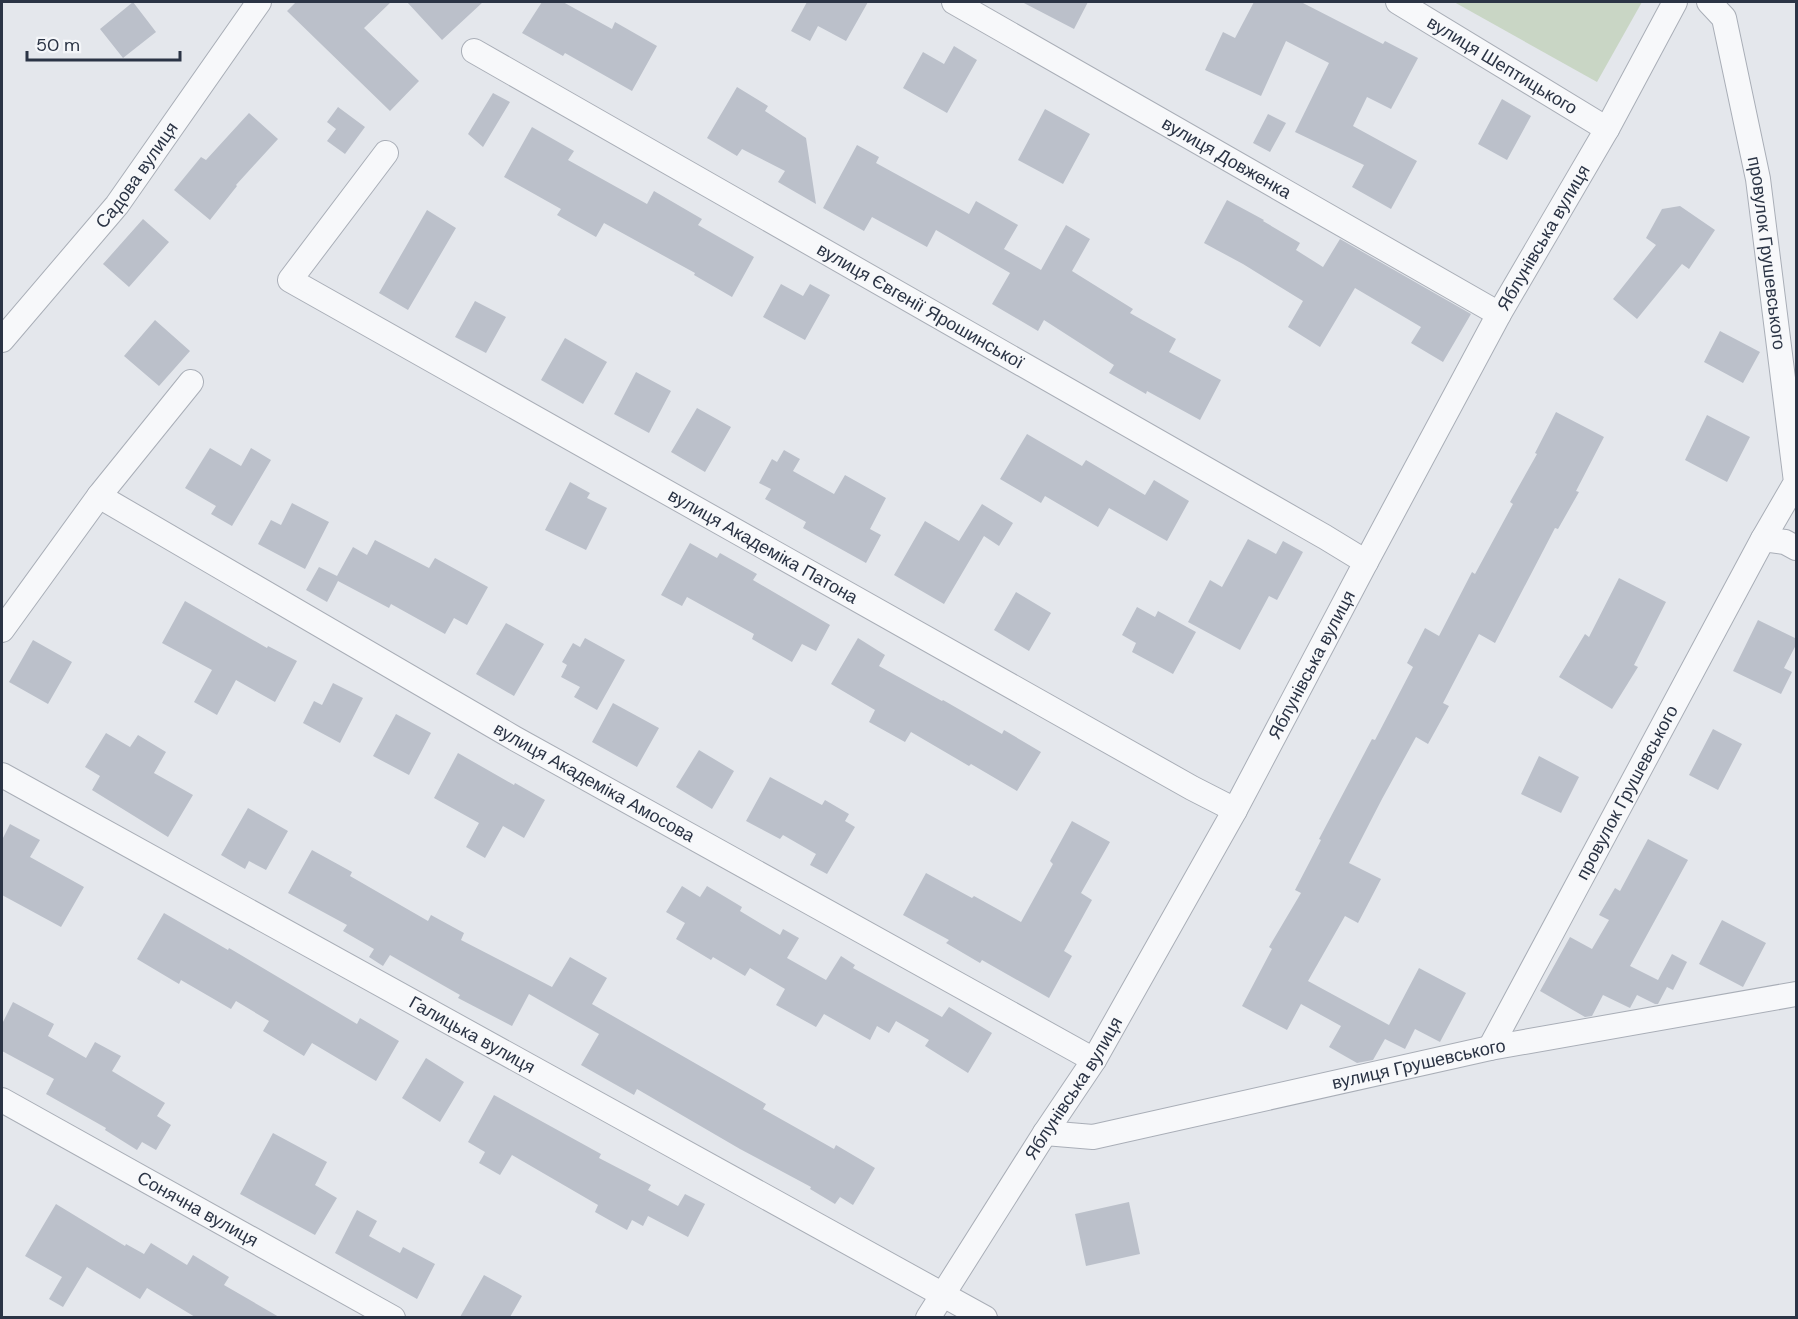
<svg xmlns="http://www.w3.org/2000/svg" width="1798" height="1319" font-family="'DM Sans',sans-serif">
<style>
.green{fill:#c9d6c5}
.building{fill:#bbc0ca}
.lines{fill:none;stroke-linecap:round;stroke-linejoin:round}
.minor-casing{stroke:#a9aeb7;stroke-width:26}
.minor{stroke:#f7f8fa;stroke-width:24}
.labels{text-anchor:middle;stroke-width:5;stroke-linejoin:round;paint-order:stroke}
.street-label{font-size:18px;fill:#2b3445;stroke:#f4f6f9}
</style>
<rect width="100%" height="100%" fill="#e4e7ec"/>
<!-- green -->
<path class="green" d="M1454 2H1642L1597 82Z"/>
<!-- building -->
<path class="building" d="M133 2 156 32 123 58 100 29Z
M296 2H391L364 28 419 81 390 111 287 11Z
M407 2H483L442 40Z
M542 2H563L612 29 615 22 657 46 632 91 565 53 563 56 522 33Z
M807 2H868L846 41 818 26 810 41 791 31Z
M1022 2H1088L1074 29Z
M1254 2H1301L1383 44 1385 41 1418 58 1391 109 1367 97 1353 126 1417 161 1391 209 1352 187 1364 165 1295 132 1329 63 1286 41 1261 96 1205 70 1223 32 1235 38Z
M954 46 977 60 947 113 903 88 923 52 944 64Z
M737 87 768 106 765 111 806 138 816 204 778 182 785 171 742 149 737 156 707 138Z
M493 93 510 102 483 147 468 134Z
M1502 99 1531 116 1507 160 1478 144Z
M338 107 365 127 345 154 327 141 336 129 327 122Z
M1045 109 1090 134 1063 184 1018 160Z
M249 113 278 139 236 185 237 186 210 220 174 190 201 157 206 160Z
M1268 114 1286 123 1270 152 1253 143Z
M532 127 574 151 568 160 647 204 654 191 702 219 698 225 754 257 732 297 694 275 695 273 604 223 596 237 557 215 561 209 504 177Z
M857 145 879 157 876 163 969 214 976 201 1018 225 1004 249 1041 270 1066 225 1090 239 1072 271 1133 309 1130 313 1176 339 1169 352 1221 380 1200 420 1147 391 1146 394 1109 373 1114 365 1044 320 1038 331 992 304 1010 273 936 230 927 247 872 217 864 231 823 208Z
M1227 200 1264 220 1263 221 1300 243 1296 250 1323 267 1340 239 1471 314 1443 362 1411 343 1421 327 1355 288 1320 347 1288 327 1303 301 1243 264 1204 243Z
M1680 206 1715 230 1689 269 1682 264 1637 319 1613 299 1656 245 1646 238 1662 209Z
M427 210 456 228 408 310 379 293Z
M143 219 169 242 129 287 103 264Z
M781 284 803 296 810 284 830 295 805 340 763 317Z
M475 301 506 317 486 353 455 337Z
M155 320 190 351 159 386 124 356Z
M1720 331 1760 352 1743 383 1704 362Z
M565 338 607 362 583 404 541 380Z
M636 372 671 391 649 433 614 414Z
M697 408 731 427 705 472 671 452Z
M1556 412 1604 437 1576 491 1579 492 1558 529 1555 528 1495 643 1479 634 1443 703 1449 706 1428 744 1416 737 1382 799 1349 863 1381 879 1358 923 1345 916 1308 981 1389 1025 1419 968 1466 993 1440 1042 1415 1029 1405 1049 1385 1039 1373 1060 1357 1063 1329 1047 1341 1026 1301 1004 1287 1030 1242 1006 1272 949 1269 947 1301 893 1295 890 1321 840 1319 839 1372 739 1375 740 1413 667 1407 663 1425 628 1439 636 1472 572 1475 574 1513 504 1510 502 1537 454 1535 453Z
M1707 415 1750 437 1727 482 1685 460Z
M1027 434 1082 466 1086 460 1145 495 1154 480 1189 501 1167 541 1109 508 1098 527 1045 496 1041 503 1000 479Z
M210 448 241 466 251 448 271 460 232 526 211 514 216 506 185 488Z
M784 450 800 459 793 471 834 494 845 475 886 498 870 529 881 535 866 563 803 528 806 522 765 499 771 489 759 483 772 459 777 462Z
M570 482 590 493 587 498 607 508 586 550 545 530Z
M292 503 329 522 305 569 258 544 271 520 281 525Z
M982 504 1013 523 999 546 984 536 944 604 894 575 925 521 959 541Z
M1248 539 1276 554 1283 541 1303 552 1277 600 1269 596 1240 650 1188 622 1210 580 1222 587Z
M375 540 429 568 435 558 488 587 467 625 454 618 445 634 391 604 389 608 338 581 327 602 306 590 319 567 337 576 353 547 367 555Z
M690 543 717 558 720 553 757 574 753 580 830 625 816 651 802 644 792 662 752 639 754 634 687 597 682 606 661 595Z
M1619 578 1666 602 1634 665 1638 667 1612 709 1559 677 1585 634 1589 637Z
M1016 592 1051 613 1029 651 994 630Z
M185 601 267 648 268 646 297 661 275 702 236 680 217 715 194 702 212 670 162 643Z
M1137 607 1155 617 1158 611 1196 632 1173 674 1132 652 1136 643 1122 635Z
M1758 620 1797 639V643L1784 668 1792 672 1781 694 1733 671Z
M506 623 544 644 514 696 476 674Z
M585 638 625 660 597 710 574 697 580 687 561 677 567 665 562 662 573 643 580 647Z
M858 638 885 655 879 666 942 701 943 700 1002 734 1004 730 1041 752 1017 791 971 764 969 766 911 732 905 742 869 722 875 710 831 684Z
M33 640 72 662 48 704 9 682Z
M333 683 363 698 340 743 303 723 314 701 322 705Z
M613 703 659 728 637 767 592 742Z
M396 714 431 733 409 775 373 756Z
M1713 729 1742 744 1718 790 1689 775Z
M106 733 130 747 138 735 166 752 154 773 193 795 168 837 92 790 100 776 85 767Z
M699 750 734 771 712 809 676 787Z
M458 753 514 785 515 783 545 800 524 838 503 826 485 858 466 847 479 823 434 798Z
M1539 756 1579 777 1561 813 1521 794Z
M770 777 822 805 825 800 849 814 845 821 855 827 827 874 810 865 816 854 783 835 780 839 746 821Z
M248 808 288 831 266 870 249 861 245 869 221 855Z
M1072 821 1110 842 1081 893 1092 900 1064 951 1072 956 1049 998 982 960 980 963 946 943 949 940 903 915 926 873 972 898 974 896 1021 922 1053 864 1050 861Z
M10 824 40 840 30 857 84 887 61 927 2 895V840Z
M1648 839 1688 860 1630 966 1658 980 1672 954 1687 962 1673 990 1667 987 1658 1004H1655L1637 995 1630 1008 1603 995 1592 1016 1585 1017 1540 991 1570 937 1592 949 1609 920 1599 915 1615 888 1620 891Z
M312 850 352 872 350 876 428 921 431 915 464 933 461 940 552 987 570 957 607 978 592 1004 766 1104 763 1109 834 1149 836 1145 875 1168 853 1205 840 1197 835 1204 810 1189 811 1187 740 1149 637 1089 634 1095 581 1065 599 1034 529 994 512 1026 458 998 460 995 390 955 383 966 369 957 374 949 343 931 347 925 288 893Z
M682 886 700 897 707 886 742 907 740 911 780 935 783 929 799 938 787 958 826 980 841 956 855 965 853 968 942 1017 949 1007 992 1033 968 1073 925 1046 929 1040 896 1021 889 1033 877 1026 870 1040 824 1014 816 1027 776 1005 785 989 750 968 745 976 713 957 711 960 676 939 685 923 666 912Z
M164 913 228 950 229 948 357 1024 360 1018 399 1041 376 1081 312 1043 304 1056 263 1031 269 1021 236 1001 231 1009 181 980 179 984 137 959Z
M1722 920 1766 943 1743 987 1699 964Z
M13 1002 54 1024 48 1036 86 1058 95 1042 121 1056 112 1071 165 1103 157 1116 171 1125 156 1150 142 1142 137 1150 105 1130 106 1128 46 1094 54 1079 2 1051V1024Z
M426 1058 464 1082 440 1122 402 1098Z
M494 1095 601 1154 599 1158 651 1185 648 1190 678 1206 685 1194 705 1204 688 1237 648 1216 643 1226 632 1220 627 1230 595 1212 598 1205 512 1155 500 1175 479 1163 485 1152 468 1142Z
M273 1133 327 1162 315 1185 337 1198 315 1235 240 1194Z
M1129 1202 1140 1254 1086 1266 1075 1214Z
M56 1204 125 1246 126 1244 144 1254 151 1243 187 1265 193 1255 229 1277 224 1285 279 1317H195L147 1288 140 1299 87 1267 63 1307 49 1299 62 1277 25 1256Z
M357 1210 377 1221 369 1236 400 1253 403 1247 435 1264 417 1299 335 1253Z
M484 1275 522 1296 510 1317H460Z"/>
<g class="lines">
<!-- minor casing -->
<g class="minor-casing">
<g id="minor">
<path id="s1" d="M954 2 1499 314"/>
<path id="s2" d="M1398 2 1607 129"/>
<path id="s3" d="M1709 2 1724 18 1758 179 1796 482 1763 539"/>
<path id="s4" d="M474 51 1325 537 1366 562"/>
<path id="s5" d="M386 153 290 280 1192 788 1235 810"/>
<path id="s6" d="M2 340 117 205 259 2"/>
<path id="s7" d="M99 496 514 738 1094 1060"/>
<path d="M2 630 99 496 191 382"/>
<path id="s8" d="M2 775 985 1318"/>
<path id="s9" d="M1490 1048 1763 539 1785 542 1796 548"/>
<path id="s10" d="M2 1100 393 1318"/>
<path id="s11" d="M1045 1133 1093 1137 1490 1048 1796 994"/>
<path id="s12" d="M928 1318 1045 1133 1094 1060 1235 810 1366 562 1499 314 1607 129 1675 2"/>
</g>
</g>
<!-- minor -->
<use href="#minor" class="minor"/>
</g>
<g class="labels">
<!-- street labels -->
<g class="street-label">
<text dy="6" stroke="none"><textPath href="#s2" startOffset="122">вулиця Шептицького</textPath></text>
<text dy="6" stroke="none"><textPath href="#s1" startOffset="314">вулиця Довженка</textPath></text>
<text dy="6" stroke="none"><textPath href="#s6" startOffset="213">Садова вулиця</textPath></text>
<text dy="6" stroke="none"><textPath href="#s12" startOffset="1244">Яблунівська вулиця</textPath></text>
<text dy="6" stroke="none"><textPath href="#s3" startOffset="261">провулок Грушевського</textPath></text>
<text dy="6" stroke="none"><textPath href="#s4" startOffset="514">вулиця Євгенії Ярошинської</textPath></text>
<text dy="6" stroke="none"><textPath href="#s5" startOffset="702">вулиця Академіка Патона</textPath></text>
<text dy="6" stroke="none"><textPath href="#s12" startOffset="758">Яблунівська вулиця</textPath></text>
<text dy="6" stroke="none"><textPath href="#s7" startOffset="572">вулиця Академіка Амосова</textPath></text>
<text dy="6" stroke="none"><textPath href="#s9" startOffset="290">провулок Грушевського</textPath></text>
<text dy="6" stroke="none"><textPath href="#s8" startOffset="537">Галицька вулиця</textPath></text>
<text dy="6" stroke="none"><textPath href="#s11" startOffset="382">вулиця Грушевського</textPath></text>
<text dy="6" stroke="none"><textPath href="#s12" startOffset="272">Яблунівська вулиця</textPath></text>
<text dy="6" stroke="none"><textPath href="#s10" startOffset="224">Сонячна вулиця</textPath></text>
</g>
</g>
<!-- border -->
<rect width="1798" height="1319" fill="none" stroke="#2b3445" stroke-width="6"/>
<!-- scale -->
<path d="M27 51v9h153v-9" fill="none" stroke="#2b3445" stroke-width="3"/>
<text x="36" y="51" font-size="18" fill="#2b3445" stroke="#f4f6f9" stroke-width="4.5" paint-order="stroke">50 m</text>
</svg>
